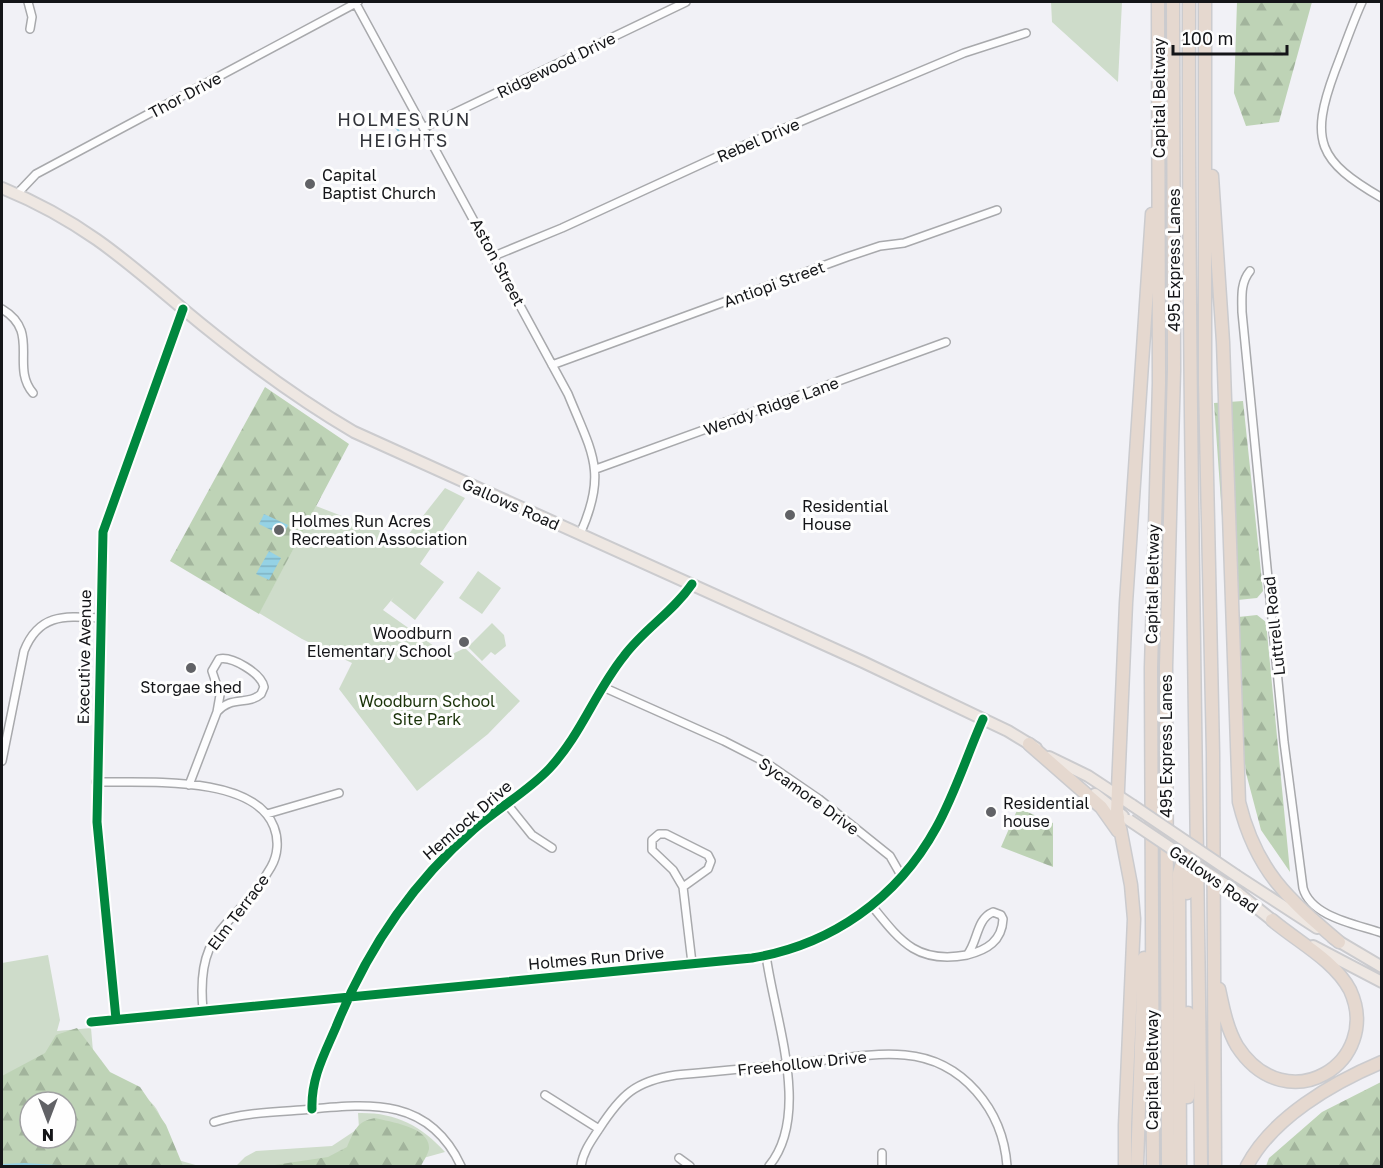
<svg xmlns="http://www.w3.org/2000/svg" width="1383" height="1168" font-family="'Golos Text',sans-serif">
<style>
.green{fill:#cedcca;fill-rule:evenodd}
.forest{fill:url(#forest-firs);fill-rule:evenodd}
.water{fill:url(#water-rules)}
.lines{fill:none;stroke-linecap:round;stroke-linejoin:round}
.stream{stroke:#95d2e5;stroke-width:2}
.street-casing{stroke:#a8a9ac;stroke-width:10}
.primary-casing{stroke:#cbcbce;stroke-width:14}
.highway-casing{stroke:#cbcbce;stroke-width:15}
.street{stroke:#fdfdfe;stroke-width:7}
.primary{stroke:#eee7e2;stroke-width:10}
.highway{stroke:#e5d8cf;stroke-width:12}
.primary-bridge-casing{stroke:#cbcbce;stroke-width:14;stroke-linecap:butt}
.primary-bridge{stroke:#eee7e2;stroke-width:10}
.cycleway-casing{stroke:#fefefe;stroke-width:13}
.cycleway{stroke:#00873e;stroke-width:9}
.poi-dot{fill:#616266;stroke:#fefefe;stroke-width:2}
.labels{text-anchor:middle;stroke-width:6;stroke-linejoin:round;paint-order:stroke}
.street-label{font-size:16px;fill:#141518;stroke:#fefefe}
.poi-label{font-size:16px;fill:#141518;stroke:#fefefe;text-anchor:start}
.park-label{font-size:16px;fill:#193208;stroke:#fefefe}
.neighbourhood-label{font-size:18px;letter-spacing:1.5px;fill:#313339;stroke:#fefefe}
</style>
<defs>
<pattern id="forest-firs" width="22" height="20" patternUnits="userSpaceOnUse" patternTransform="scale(1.5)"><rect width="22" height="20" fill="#bed3b6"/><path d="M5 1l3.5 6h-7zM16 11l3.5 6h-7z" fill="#a2b49c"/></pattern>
<pattern id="water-rules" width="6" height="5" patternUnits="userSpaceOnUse" patternTransform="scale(1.5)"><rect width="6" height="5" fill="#95d2e5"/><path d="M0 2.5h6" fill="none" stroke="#80b3c4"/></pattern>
</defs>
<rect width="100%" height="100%" fill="#f1f1f6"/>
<!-- green -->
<path class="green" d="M1051 2H1122L1118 82 1052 22Z
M445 488 465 498 420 564 444 582 415 620 391 601 394 597 383 610 448 656 465 648 520 701 488 734 417 791 339 689 352 663 302 639 259 613 316 506 404 540Z
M478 571 501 588 482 614 459 598Z
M492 623 504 635 506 646 495 655 491 652 482 661 468 647Z
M48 955 60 1020 57 1031 91 1028 96 1086C146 1089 163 1099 168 1151L178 1160 199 1166H2V963ZM30 1102H66V1138H30Z
M358 1113C394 1112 421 1125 445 1152L416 1160 415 1166H236L245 1157 256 1151 332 1146 359 1128Z"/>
<!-- forest -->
<path class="forest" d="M1237 2H1312L1279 122 1246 126 1234 93Z
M265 387 349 444 259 614 170 561Z
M1243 401 1263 591 1257 598 1228 601 1214 403Z
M1257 615 1266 622 1290 872 1261 830 1246 773 1229 618Z
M1018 808 1053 823V867L1001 847Z
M77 1028 110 1072 140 1087 166 1125 183 1166H2V1076L45 1053 56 1035ZM30 1102H66V1138H30Z
M1381 1082V1166H1266L1269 1158 1322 1112Z
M375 1118C390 1122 431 1127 429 1149 428 1154 423 1162 421 1166H268L328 1157 347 1147C354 1131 357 1121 375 1118Z"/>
<!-- water -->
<path class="water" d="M264 514 288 525 283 536 259 524Z
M269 551 281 558 269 580 256 574Z"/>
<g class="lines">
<!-- stream -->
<path class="stream" d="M386 120 395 126 411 148
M2 1165 24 1164 58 1166"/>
<!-- street casing -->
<g class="street-casing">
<path id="street" d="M28 2 32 17 30 29
M355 2 568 394C592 453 608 472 580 534
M1362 2C1352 24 1344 48 1335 71 1309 141 1318 161 1382 198
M425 127 686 2
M17 194 36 174 358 2
M494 256 562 228 721 155 964 53 1026 33
M1250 271C1240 283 1242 298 1242 312L1284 742 1303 888C1311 917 1356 924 1382 933
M2 309C41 332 10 366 33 393
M552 365 847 257 880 246 904 243 997 210
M596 469 946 342
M219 659C232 656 261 673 264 687L261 694C247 706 232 695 217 712L220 695 212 671Z
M603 687 724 741 765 762 819 799 890 856 902 877
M2 761 24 651C39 613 65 616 100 618
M96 782C143 783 254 774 274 827 279 840 278 855 271 867 236 929 195 925 203 1010
M189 785 217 712
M507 804 532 835 552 848
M267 814 339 793
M659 834H666L708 855 711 861 708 869 683 887 673 870 652 850V840Z
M683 887 692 963
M872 906C901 942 917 964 967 955
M993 912 1001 915 1003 919C1002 941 987 950 967 955 978 942 976 919 993 912Z
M766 955C774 1017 812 1114 769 1166
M116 1019 97 822 103 532 183 309
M91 1022 752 958C831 945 897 899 936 828 955 794 967 755 983 719
M545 1095 599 1129
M312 1109C311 1078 324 1055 336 1027 367 949 411 884 474 829 498 808 527 792 549 769 581 735 595 692 624 656 644 629 673 612 692 584
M214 1122C242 1113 272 1112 301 1110 367 1104 428 1095 461 1166
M679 1158 690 1166
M581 1166C583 1152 591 1141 599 1129 621 1095 635 1081 676 1075 717 1071 758 1068 799 1063 834 1060 870 1052 905 1055 963 1060 1003 1110 1007 1166
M882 1166V1153"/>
</g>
<!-- primary casing -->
<g class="primary-casing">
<path id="primary" d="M2 188C78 219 122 257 183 309 237 354 294 397 354 432L863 662 1008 731 1036 748
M1049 757 1088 776 1132 805
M1095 794 1123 816
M1237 876 1317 928
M1237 892 1277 924
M1333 938 1382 967
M1313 946 1382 982"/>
</g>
<!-- highway casing -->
<g class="highway-casing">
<path id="highway" d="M1189 2C1188 390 1197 778 1201 1166
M1205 2V383L1213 753 1215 1166
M1212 176 1223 342 1239 802C1256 871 1287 898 1339 942
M1029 744 1101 807 1118 831
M1187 893 1188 871 1194 855
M1219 989C1223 1008 1227 1029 1237 1046 1287 1123 1383 1062 1350 990 1334 960 1298 942 1272 920
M1188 1013V1097
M1125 1166V1125L1134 919 1131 885 1117 812 1126 603 1152 214
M1137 1166 1144 958
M1153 1166 1151 668 1159 383 1158 2
M1168 1166 1166 666 1174 370 1173 2
M1180 1166 1179 873 1184 857 1196 848
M1247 1166C1272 1118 1332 1083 1382 1062"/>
</g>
<!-- street -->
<use href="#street" class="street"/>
<!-- primary -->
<use href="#primary" class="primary"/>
<!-- highway -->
<use href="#highway" class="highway"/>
<!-- primary-bridge casing -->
<g class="primary-bridge-casing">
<path id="primary-bridge" d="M1132 805 1237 876
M1129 820 1184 857
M1192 863 1237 892"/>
</g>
<!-- primary-bridge -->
<use href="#primary-bridge" class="primary-bridge"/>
<!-- cycleway casing -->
<g class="cycleway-casing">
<path id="cycleway" d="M116 1019 97 822 103 532 183 309
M91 1022 752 958C831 945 897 899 936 828 955 794 967 755 983 719
M312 1109C311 1078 324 1055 336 1027 367 949 411 884 474 829 498 808 527 792 549 769 581 735 595 692 624 656 644 629 673 612 692 584"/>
</g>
<!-- cycleway -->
<use href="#cycleway" class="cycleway"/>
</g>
<!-- markers -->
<g class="poi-dot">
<circle cx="310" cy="184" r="6"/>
<circle cx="790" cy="515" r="6"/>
<circle cx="279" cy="530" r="6"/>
<circle cx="464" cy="642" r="6"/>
<circle cx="191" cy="668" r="6"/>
<circle cx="991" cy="812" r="6"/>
</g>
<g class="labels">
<!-- street labels -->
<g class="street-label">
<text transform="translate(556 65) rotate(-26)" y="6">Ridgewood Drive</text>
<text transform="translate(185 95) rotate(-28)" y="6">Thor Drive</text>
<text transform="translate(1159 98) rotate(-90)" y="6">Capital Beltway</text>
<text transform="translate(758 140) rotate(-23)" y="6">Rebel Drive</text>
<text transform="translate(1174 260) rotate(-90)" y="6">495 Express Lanes</text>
<text transform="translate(498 262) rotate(62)" y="6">Aston Street</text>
<text transform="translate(774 284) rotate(-20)" y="6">Antiopi Street</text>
<text transform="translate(771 406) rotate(-20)" y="6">Wendy Ridge Lane</text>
<text transform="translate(511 504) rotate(24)" y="6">Gallows Road</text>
<text transform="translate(1152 584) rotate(-89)" y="6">Capital Beltway</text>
<text transform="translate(1274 626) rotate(-96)" y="6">Luttrell Road</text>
<text transform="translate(84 657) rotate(-89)" y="6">Executive Avenue</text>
<text transform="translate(1166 746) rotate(-90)" y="6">495 Express Lanes</text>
<text transform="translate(809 796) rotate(36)" y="6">Sycamore Drive</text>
<text transform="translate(467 820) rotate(-41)" y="6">Hemlock Drive</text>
<text transform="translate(1214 879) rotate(35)" y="6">Gallows Road</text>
<text transform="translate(238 912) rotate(-53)" y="6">Elm Terrace</text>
<text transform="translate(596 958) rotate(-5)" y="6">Holmes Run Drive</text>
<text transform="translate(802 1063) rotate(-6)" y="6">Freehollow Drive</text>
<text transform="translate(1152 1070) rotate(-90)" y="6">Capital Beltway</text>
</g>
<!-- poi labels -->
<g class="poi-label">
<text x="322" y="181">Capital<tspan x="322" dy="18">Baptist Church</tspan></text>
<text x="802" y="512">Residential<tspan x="802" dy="18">House</tspan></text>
<text x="291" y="527">Holmes Run Acres<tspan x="291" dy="18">Recreation Association</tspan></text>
<text x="452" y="639" text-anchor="end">Woodburn<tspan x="452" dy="18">Elementary School</tspan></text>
<text x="191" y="693" text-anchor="middle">Storgae shed</text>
<text x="1003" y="809">Residential<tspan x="1003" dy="18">house</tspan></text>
</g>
<!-- park labels -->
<g class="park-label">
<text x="427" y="707">Woodburn School<tspan x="427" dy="18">Site Park</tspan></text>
</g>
<!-- neighbourhood labels -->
<g class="neighbourhood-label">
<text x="404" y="126">HOLMES RUN<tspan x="404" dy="21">HEIGHTS</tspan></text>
</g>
</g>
<!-- border -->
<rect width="1383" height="1168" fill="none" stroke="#141518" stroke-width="6"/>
<!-- north arrow -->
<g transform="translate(48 1120) rotate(180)"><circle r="28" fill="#fefefe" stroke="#a0a1a2" stroke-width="1.5"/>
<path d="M0-4.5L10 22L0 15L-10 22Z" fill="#616266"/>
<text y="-9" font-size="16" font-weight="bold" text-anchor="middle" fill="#141518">N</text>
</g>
<!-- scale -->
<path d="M1173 45v9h114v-9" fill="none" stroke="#141518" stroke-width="3"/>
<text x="1182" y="45" font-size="18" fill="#141518" stroke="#fefefe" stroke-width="4.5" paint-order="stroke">100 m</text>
</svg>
